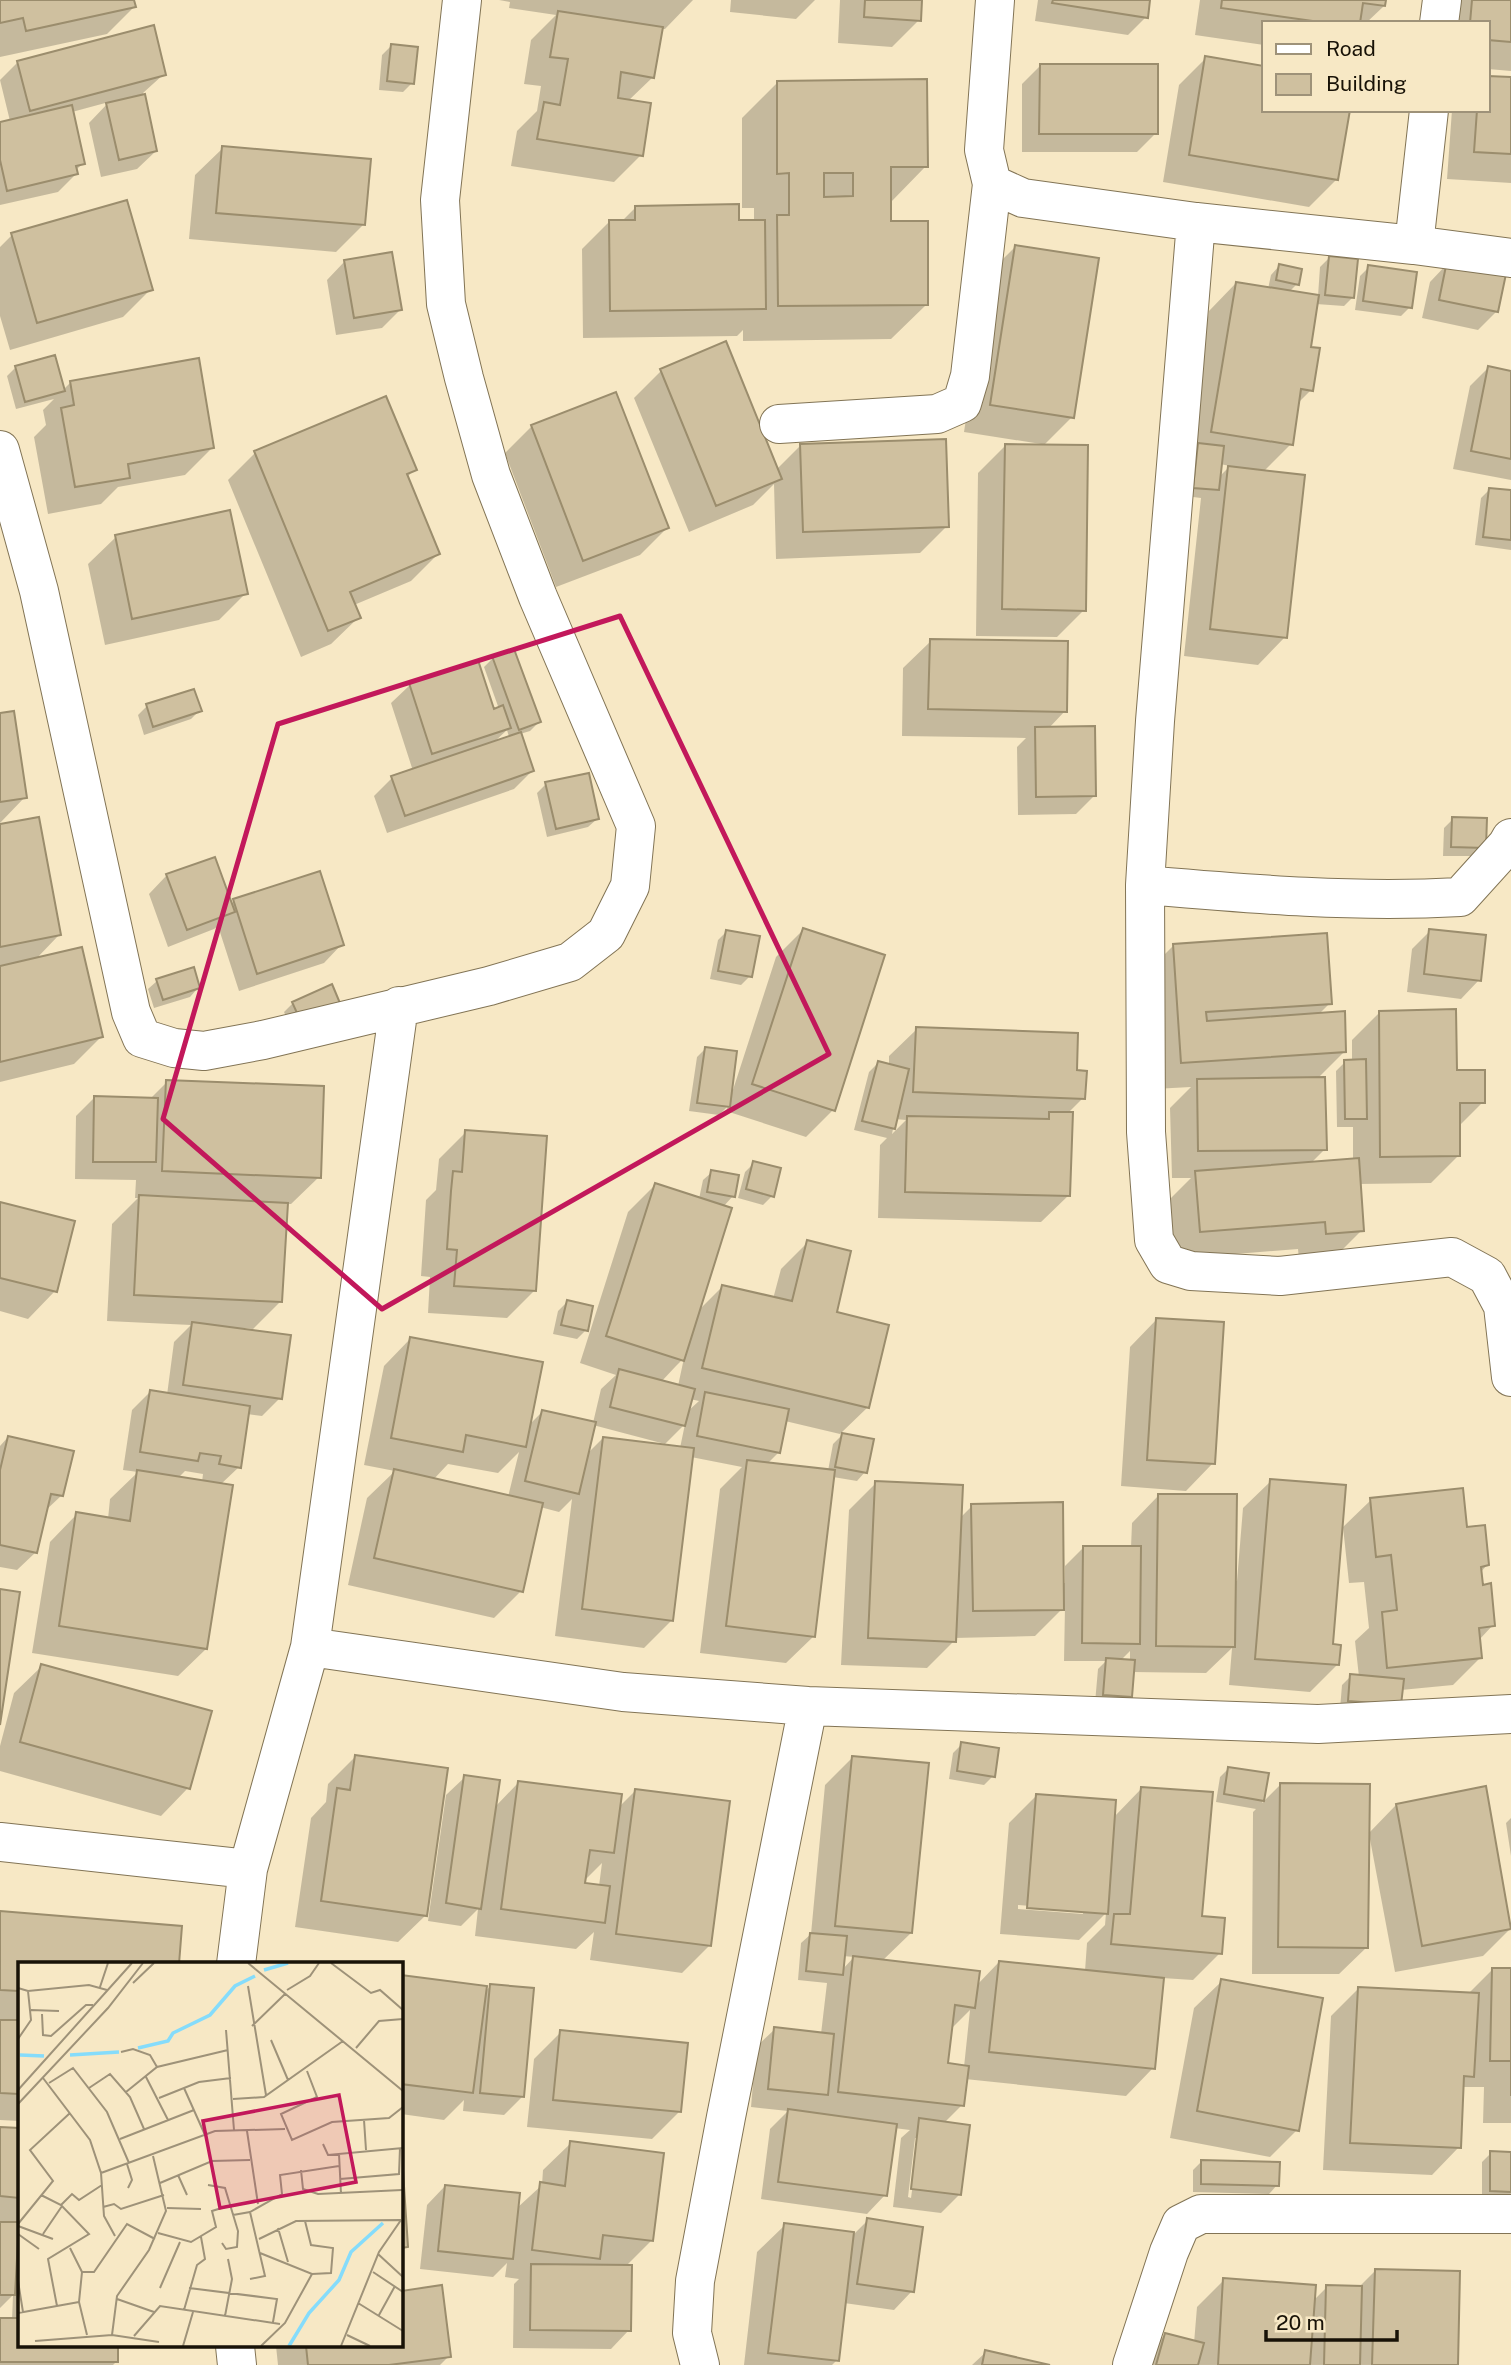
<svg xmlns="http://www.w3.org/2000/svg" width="1511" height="2365" font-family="'Public Sans',sans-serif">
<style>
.shadow{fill:#0003;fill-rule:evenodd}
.building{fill:#cfc09f;stroke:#9b8d6d;stroke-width:2;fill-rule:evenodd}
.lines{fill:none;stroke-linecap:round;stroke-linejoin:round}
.minor-casing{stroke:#827455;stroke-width:40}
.minor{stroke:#fff;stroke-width:38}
.marked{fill:none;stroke:#c2185b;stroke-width:5;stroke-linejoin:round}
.inset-river{fill:none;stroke:#85dcfb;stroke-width:3.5}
.inset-road{fill:none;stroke:#9e9279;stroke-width:2}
.view{fill:#c2185b;fill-opacity:0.15;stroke:#c2185b;stroke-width:3.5}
.inset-edge{fill:none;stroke:#181207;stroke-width:3.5}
</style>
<rect width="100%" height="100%" fill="#f7e8c5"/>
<!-- shadow -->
<path class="shadow" d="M0 0H133L134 7 107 34 0 57Z
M499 0H693L665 29H661L653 77 628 101 641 155 614 182 511 166 517 131 537 111 541 86 524 84 531 40 556 15 509 8 510 2Z
M731 0H815L796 19 730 12Z
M837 0H920L919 20 892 47 838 43 840 0Z
M1038 0H1149L1146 17 1128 35 1035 21Z
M1200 0H1384V6L1366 23H1264V45L1195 35Z
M1447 0H1511V71L1488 69V23H1445Z
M391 46 412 83 403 92 379 90 382 55Z
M1206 58 1264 68V110L1336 180 1309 207 1163 182 1179 85Z
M18 62 164 74 143 93 156 151 137 169 101 177 89 123 109 102 72 112 83 163 76 170V174L58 192 0 205V123L10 121 0 80Z
M1040 66 1156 133 1137 152H1022V84Z
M1511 79V183L1447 179 1452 110H1488Z
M777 83 926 166 891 202 890 223 927 304 891 339 743 341V330L737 336 583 338 582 249 610 221H622L636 207 737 222 754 221V208H742V118Z
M223 148 363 225 336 252 189 239 195 175Z
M12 235 151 289 123 317 10 350 0 316V247Z
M1015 247 1072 417 1043 446 1084 610 1057 637 976 636 978 473 1006 445 1040 446 1041 444 964 432 988 274Z
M1329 258 1353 297 1344 306 1316 304 1309 348 1311 390 1297 404 1291 444 1263 472 1285 637 1258 665 1184 656 1201 498 1185 496V459L1209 311 1236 283 1268 289 1271 275 1279 266 1297 284 1289 292 1318 296 1320 267ZM1220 464 1230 466 1218 478Z
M345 261 400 310 382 328 336 335 327 280Z
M1448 263 1497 311 1478 330 1422 318 1430 282Z
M1369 267 1410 307 1401 316 1355 310 1360 276Z
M16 367 63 390 71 382 213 447 185 475 118 487 101 504 48 514 34 437 46 425 43 410 54 399 16 409 7 376Z
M1488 368 1511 372V480L1453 469 1470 386Z
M661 371 776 470 801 445 947 526 920 553 776 559 774 484 753 505 689 532 634 398Z
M532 426 667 528 640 555 556 587 505 453Z
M255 453 415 469 407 477 438 554 411 581 354 605 359 617 331 644 301 657 228 480Z
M1490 489 1511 492V550L1475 545 1481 498Z
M116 537 246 593 219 620 105 645 88 564Z
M931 641 1065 711 1048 729 1095 795 1076 814 1018 815 1017 747 1026 738 902 736 903 668Z
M493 658 539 722 530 731 520 734 532 771 514 789 387 833 374 796 392 778 413 771 391 703 410 685 476 662 493 711 499 709 484 667ZM507 730 509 737 493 743Z
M147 706 200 710 191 719 144 735 138 715Z
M0 715 25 797 0 823Z
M546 784 597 819 588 827 547 837 537 793Z
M1453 819 1484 847 1475 856H1443L1444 828Z
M0 826 59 935 35 960 101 1037 74 1064 0 1082Z
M167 875 230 905 234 901 342 944 324 963 239 991 218 926 214 929 168 947 149 894Z
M803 930 833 1110 806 1137 726 1111 728 1106 719 1115 689 1111 697 1057 706 1048 731 1096 776 957Z
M727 931 750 976 741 985 710 979 718 940Z
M1430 931 1479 980 1461 999 1407 992 1412 949Z
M1173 946 1330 1003 1318 1015 1345 1051 1317 1079 1325 1149 1310 1164 1353 1160V1127H1337L1336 1071 1345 1062 1352 1061V1040L1380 1012 1455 1072 1483 1102 1458 1127V1156L1431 1183 1359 1184 1362 1230 1335 1257 1299 1260 1298 1249 1174 1259 1169 1200 1191 1178H1172L1170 1108 1191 1087 1154 1089 1146 973Z
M157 981 198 988 190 997 154 1008 148 989Z
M293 1003 340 1007 293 1032 284 1012Z
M917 1029 1075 1072 1083 1098 1067 1114 1069 1195 1041 1222 878 1218 880 1145 887 1138 854 1130 869 1072 878 1063 889 1065V1056ZM895 1119 906 1120 892 1134Z
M167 1082 319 1177 291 1204H286L281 1301 253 1329 244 1328 280 1398 262 1416 247 1414 239 1467 220 1485 206 1649 178 1676 32 1653 50 1542 77 1514 108 1519 110 1499 138 1472 123 1470 132 1410 150 1392 167 1395 174 1342 191 1325 107 1321 112 1224 138 1198H135L136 1180 75 1179 76 1116 94 1098 150 1099ZM185 1471 203 1474 202 1482 178 1478Z
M466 1132 534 1291 507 1318 428 1313 430 1277 421 1276 426 1200 436 1190 439 1159Z
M754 1163 772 1196 763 1205 738 1198 745 1172Z
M712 1172 733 1196 723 1207 698 1311 722 1287 773 1299 781 1269 808 1242 868 1407 840 1434 785 1421 778 1453 767 1464 828 1471 833 1444 842 1435 865 1472 857 1481 833 1477 814 1636 786 1663 700 1653 720 1489 742 1467 691 1457 672 1620 644 1648 555 1636 572 1499 559 1512 540 1507 521 1591 494 1618 348 1585 367 1498 395 1471 364 1465 384 1366 411 1338 529 1425 542 1412 593 1423 601 1389 616 1375 580 1363 628 1212 655 1185 699 1199 703 1180ZM684 1358 678 1386 661 1382 676 1366ZM690 1399 699 1401 687 1412ZM685 1424 680 1448 603 1438 586 1455 593 1425 665 1444ZM519 1452 508 1497 433 1480 448 1464 498 1473Z
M0 1204 55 1291 28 1319 0 1311Z
M567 1302 586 1330 577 1339 553 1334 558 1311Z
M1157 1319 1213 1463 1186 1491 1121 1486 1130 1347Z
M8 1437 62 1495 45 1511 36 1552 17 1570 0 1567V1446Z
M1271 1481 1337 1665 1310 1692 1229 1685 1232 1648 1206 1673 1132 1672 1130 1696 1122 1705 1095 1703 1098 1669 1106 1661H1064L1065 1606 1035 1636 954 1638V1641L927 1668 841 1665 849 1510 876 1483 960 1518 972 1506 1062 1583H1065V1566L1084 1547 1131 1548 1132 1523 1159 1495 1234 1581H1237L1243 1508ZM1130 1651V1661H1120Z
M1371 1500 1466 1529 1487 1565 1480 1573 1493 1625 1479 1640 1481 1657 1453 1685 1401 1690 1400 1704 1340 1709 1342 1685 1351 1676 1359 1677 1355 1641 1369 1628 1364 1582 1349 1583 1343 1527Z
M42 1666 188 1788 161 1816 0 1771V1746L14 1693Z
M962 1744 993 1776 984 1785 949 1779 953 1753Z
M355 1757 426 1915 398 1942 295 1927 311 1818 326 1802 328 1784Z
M853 1757 911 1933 882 1961 976 1986 999 1962 1085 1971 1087 1943 1105 1925 1106 1913 1079 1940 1000 1934 1009 1823 1036 1796 1113 1818 1142 1788 1200 1918 1220 1953 1193 1980 1162 1978 1153 2068 1126 2096 965 2079 962 2105 944 2123 960 2194 941 2213 893 2207 901 2138 910 2130 894 2128 885 2195 867 2214 761 2199 770 2129 788 2111 751 2107 756 2047 775 2029 821 2034 827 1983 798 1980 801 1943 811 1934 825 1785ZM1018 1905 1083 1910V1914L1018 1909ZM843 1956 854 1957 842 1970ZM970 2010 964 2067 946 2065 950 2030ZM915 2138H919L911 2198 908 2197Z
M1229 1768 1267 1775 1262 1803 1280 1785 1368 1834 1396 1805 1511 1928 1483 1956 1395 1972 1369 1834H1368L1367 1947 1339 1974H1252L1253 1812 1256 1809 1216 1802 1220 1777Z
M465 1777 495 1807 518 1783 618 1808 635 1791 710 1945 682 1973 590 1960 594 1932 576 1949 475 1936 478 1909 461 1926 428 1921 446 1795ZM602 1863 599 1886 583 1884 585 1880Z
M1511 1818V1856L1506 1823Z
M0 1913 181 1928 178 1964H19V2121L0 2120Z
M1492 1970H1511V2123H1483L1484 2087H1462L1459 2147 1432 2175 1323 2170 1331 2016 1358 1989 1468 1994Z
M401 1976 485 1987 484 1992 491 1986 522 2097 504 2115 463 2111 464 2100 444 2120 401 2114Z
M1222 1981 1297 2130 1270 2157 1170 2138 1194 2008Z
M561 2032 679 2112 652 2139 527 2127 534 2059Z
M0 2129 19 2130V2227L17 2226 16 2251 19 2247V2346H117V2361L113 2365H0V2320H12L13 2295 0 2308Z
M571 2143 652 2240 625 2267 629 2330 611 2349 513 2348 514 2284 519 2279 505 2277 507 2263 493 2277 420 2269 427 2205 445 2186 517 2208 542 2185 543 2170Z
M1491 2153 1511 2154V2200L1482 2199V2162Z
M1202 2161 1277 2185 1269 2194 1193 2192V2170Z
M401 2173 406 2246 401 2252Z
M868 2220 912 2291 894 2310 844 2303 837 2360 832 2365H744L757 2252 785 2225 854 2234Z
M1376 2270 1456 2365H1144L1147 2353 1165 2335 1194 2343 1197 2307 1224 2280 1313 2301 1327 2287 1358 2288Z
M440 2287 449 2356 440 2365H278L276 2346H401V2293Z
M986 2352 1042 2365H972Z"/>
<!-- building -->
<path class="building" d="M0 0H134L136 7 26 31 23 18 0 23Z
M865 0H922L921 21 864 17Z
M1053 0H1150L1148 18 1052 3Z
M1222 0H1386L1385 6 1363 3 1360 23H1327L1221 8Z
M1472 0H1511V42L1488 40V23H1470Z
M558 11 663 27 654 78 621 72 618 98 651 103 643 156 537 139 544 102 560 105 568 59 550 57Z
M154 25 166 75 30 111 17 61Z
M391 44 418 47 414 84 387 81Z
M1205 56 1264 66V110H1350L1338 180 1189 155Z
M1040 64H1158V134H1039Z
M1488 76 1511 77V154L1474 152 1477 110H1488Z
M927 79 928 167H891V221H928V305L778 306 777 215H789V173L777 174V81ZM824 173H853V196L824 197Z
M145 94 157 151 119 160 106 103Z
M72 105 85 164 76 166 78 174 7 191 0 160V122Z
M222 146 371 159 365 225 216 213Z
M127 200 153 290 37 323 11 233Z
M739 204V220H765L766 309 610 311 609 220H635V206Z
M1015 245 1099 258 1074 418 990 405Z
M392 252 402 310 354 318 344 260Z
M1329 256 1358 259 1354 298 1325 295Z
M1447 261 1506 274 1498 312 1439 300Z
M1279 264 1302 269 1299 285 1276 280Z
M1368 265 1417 272 1412 308 1363 301Z
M1236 282 1319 295 1311 347 1320 348 1313 391 1301 389 1293 445 1211 432Z
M726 341 782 479 716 506 660 369Z
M55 355 65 391 25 402 15 366Z
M199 358 214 448 128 464 130 478 75 487 61 408 74 405 70 381Z
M1488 366 1511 371V459L1471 451Z
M616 392 669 528 583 561 531 425Z
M386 396 417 470 407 474 440 554 350 592 361 618 328 631 254 451Z
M946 439 949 527 803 532 800 444Z
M1198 443 1224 446 1219 490 1193 488Z
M1005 444 1088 445 1086 611 1002 609Z
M1228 466 1305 475 1287 638 1210 629Z
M1489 488 1511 490V540L1483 537Z
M230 510 248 594 132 619 115 535Z
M930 639 1068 641 1067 712 928 709Z
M514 649 541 722 519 730 492 656Z
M478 660 494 709 503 705 511 728 432 754 409 683Z
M194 689 202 711 153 727 146 704Z
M14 711 27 798 0 802V713Z
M1095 726 1096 796 1036 797 1035 727Z
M521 732 534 771 405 816 391 776Z
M589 773 599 819 556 829 545 782Z
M39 817 61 935 0 947V824Z
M1452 817 1487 818 1486 848 1451 847Z
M215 857 235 912 187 930 166 874Z
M320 871 344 945 257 974 233 899Z
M803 928 885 955 835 1111 752 1084Z
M1429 929 1486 935 1481 981 1424 974Z
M726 930 760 936 752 977 718 971Z
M1327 933 1332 1004 1206 1012 1207 1021 1345 1011 1346 1052 1181 1063 1173 944Z
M82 947 103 1037 0 1062V966Z
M194 967 200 988 163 1000 156 979Z
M332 984 342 1008 302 1024 292 1002Z
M1456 1009 1457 1070H1485V1103H1460V1156L1380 1157 1379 1011Z
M916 1027 1078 1033 1077 1070 1087 1071 1085 1099 913 1092Z
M705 1047 737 1051 730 1107 697 1103Z
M1366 1059 1367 1119H1345L1344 1060Z
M878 1061 909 1069 895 1129 862 1121Z
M1325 1077 1327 1150 1198 1151 1197 1079Z
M166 1080 324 1086 321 1178 162 1171Z
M94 1096 158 1098 156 1162H93Z
M1049 1112H1073L1070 1196 905 1192 907 1116 1049 1119Z
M465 1130 547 1136 536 1291 454 1286 457 1250 447 1249 451 1191 453 1171 462 1172Z
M1359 1158 1364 1231 1326 1234 1325 1222 1200 1232 1195 1171Z
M753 1161 781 1168 774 1197 746 1189Z
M711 1170 739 1175 735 1197 707 1192Z
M655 1183 732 1208 684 1361 606 1336Z
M139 1195 288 1203 282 1302 134 1295Z
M0 1202 75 1221 57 1292 0 1278Z
M807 1240 851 1251 837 1312 889 1325 869 1408 702 1368 722 1285 792 1301Z
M567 1300 593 1306 588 1331 561 1325Z
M1156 1318 1224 1322 1215 1464 1147 1460Z
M192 1322 291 1335 282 1399 183 1385Z
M410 1337 543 1362 526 1447 466 1435 463 1452 391 1438Z
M619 1369 695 1389 685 1426 610 1407Z
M150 1390 250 1406 241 1468 219 1464 221 1456 200 1453 198 1461 140 1452Z
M705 1392 789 1409 780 1453 697 1436Z
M542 1410 596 1422 579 1494 525 1481Z
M842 1433 874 1439 867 1473 835 1467Z
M8 1436 74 1451 63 1496 51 1494 37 1553 0 1545V1470Z
M603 1437 694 1448 673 1621 582 1609Z
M747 1460 835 1470 815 1637 726 1626Z
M394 1469 543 1503 523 1592 374 1558Z
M137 1470 233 1485 207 1649 59 1626 76 1512 130 1521Z
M1270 1479 1346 1485 1333 1644 1341 1645 1339 1665 1255 1659Z
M875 1481 963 1485 956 1642 868 1638Z
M1463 1488 1467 1527 1485 1525 1489 1565 1481 1567 1483 1585 1491 1583 1495 1626 1479 1628 1482 1658 1387 1668 1382 1612 1397 1610 1391 1555 1376 1557 1370 1498Z
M1158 1494H1237L1235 1647 1156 1646Z
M1063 1502 1064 1610 973 1611 971 1504Z
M1083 1546H1141L1140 1644 1082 1643Z
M0 1589 20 1592 0 1725Z
M1106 1658 1135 1660 1132 1697 1103 1695Z
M41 1664 212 1711 190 1789 20 1742Z
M1350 1674 1404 1679 1401 1705 1348 1701Z
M961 1742 999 1748 995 1777 957 1771Z
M355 1755 448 1768 427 1916 321 1901 337 1788 350 1790Z
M852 1756 929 1763 912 1933 835 1926Z
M1228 1767 1269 1773 1264 1801 1224 1794Z
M464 1775 500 1780 481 1909 446 1903Z
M518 1781 622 1794 614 1853 590 1850 585 1883 610 1886 605 1923 501 1909Z
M1280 1783 1370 1784 1368 1948 1278 1947Z
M1486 1786 1511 1929 1422 1946 1396 1804Z
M1141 1787 1213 1792 1202 1916 1225 1918 1222 1954 1111 1944 1114 1914H1130Z
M635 1789 730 1801 711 1946 616 1934Z
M1036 1794 1116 1800 1108 1914 1027 1908Z
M0 1911 182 1926 179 1964H19V1991L0 1990Z
M810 1933 847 1936 843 1975 806 1971Z
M853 1956 980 1971 975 2008 955 2005 948 2063 969 2066 964 2106 838 2092Z
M999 1961 1164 1978 1155 2069 989 2052Z
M1492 1968H1511V2096V2061H1490Z
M401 1975 487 1986 473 2093 401 2084Z
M1221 1979 1323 1998 1299 2131 1197 2111Z
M490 1984 534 1988 524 2097 480 2093Z
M1358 1987 1479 1993 1474 2077 1464 2076 1461 2148 1350 2143Z
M0 2020H19V2094L0 2093Z
M774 2027 834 2034 828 2095 768 2089Z
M560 2030 688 2043 681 2112 553 2100Z
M788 2109 897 2124 887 2196 778 2182Z
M919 2118 970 2125 961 2195 911 2189Z
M0 2127 19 2128V2198L0 2196Z
M570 2141 664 2153 653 2241 603 2235 600 2259 532 2250 540 2182 565 2186Z
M1490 2151 1511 2152V2192L1490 2191Z
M1201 2160 1280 2162 1279 2186 1201 2184Z
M401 2171H403L408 2247 401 2248Z
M445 2185 520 2193 513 2259 438 2251Z
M867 2218 923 2227 914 2292 857 2284Z
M0 2222H19L15 2295H0Z
M784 2223 854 2232 839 2361 768 2353Z
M531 2264 632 2265 631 2331 530 2330Z
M1375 2269 1460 2271 1458 2365H1372Z
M1223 2278 1316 2285 1310 2365H1218Z
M442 2285 451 2357 389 2365H308L306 2346H401V2291Z
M1326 2285 1362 2286 1360 2365H1324Z
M0 2318H19V2346H118V2362H0Z
M1165 2333 1204 2343 1198 2365H1156Z
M985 2350 1050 2365H982Z"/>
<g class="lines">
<!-- minor casing -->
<g class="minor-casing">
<path id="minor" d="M1439 23 1442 0
M992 184 1023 198 1196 222 1414 245 1511 258
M1196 222 1155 721 1145 885 1146 1132 1154 1240 1168 1264 1191 1271 1280 1276 1452 1257 1487 1276 1503 1306 1511 1377
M1414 245 1429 110
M779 424 937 414 962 403 970 376 992 184 984 150 995 0
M0 450 39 591 131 1012 142 1038 174 1048 204 1051 263 1040 489 986 570 962 606 934 630 886 636 826 538 597 491 475 464 378 446 304 440 200 462 0
M1145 885C1251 894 1353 903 1460 897L1507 845 1511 838
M310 1647 623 1692 808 1706 1318 1724 1511 1714
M0 1842 248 1869
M236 1964 248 1869 310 1647 399 1006
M235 2346 237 2365
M700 2365 692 2333 695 2281 726 2117 808 1706
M1132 2365 1169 2252 1181 2224 1201 2214H1511"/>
</g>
<!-- minor -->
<use href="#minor" class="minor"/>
</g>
<!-- marked area -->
<path class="marked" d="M620 616 829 1054 382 1309 163 1119 278 724Z"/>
<!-- overview -->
<g transform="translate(18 1962)">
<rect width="385" height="385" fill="#f7e8c5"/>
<path class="inset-river" d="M246 8 270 1M120 86 150 79 155 71 192 53 217 24 237 14M2 93 26 94M52 93 101 90M271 384 291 351 321 318 333 290 365 261"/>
<path class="inset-road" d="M230 1 385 129M313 1 353 31 362 28 385 48M115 21 136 1M230 24 248 133M82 25 90 1M0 26 10 29 71 23 89 28M269 28 292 14 301 1M13 48 41 49M24 52 25 73 33 74 68 43H75M234 64 267 32M208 68 216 168M0 77 13 58 10 29M253 78 270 118M338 86 361 59 385 57M103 90 115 87 132 93 139 105M289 109 299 135 263 152 274 178 314 160 371 156 385 145M128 115 150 158M25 116 72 178 83 211 86 254 97 274M31 121 55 106 89 150 111 201M71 126 92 112 112 135 126 167M166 126 187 173M0 128 114 1M108 130 139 105 210 88M141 136 181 120 213 116M215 137 246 135 325 79M0 142 90 46 125 1M346 158 348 188M229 169 240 242M102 177 176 148M305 182 310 193 385 186M321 192 323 232M109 202 114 218 110 226M283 208 285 227 300 232 384 228M83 211 197 169 267 167M160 213 169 233M322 217 381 212 382 186M142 221 194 199 232 198M190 223 207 226 220 269 219 285 208 287 204 281M23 233 43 243 71 272 30 297 39 344M43 243 54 232 61 238 84 223M85 245 96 242 103 247 146 233M149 246 183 247M215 253 232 250 264 232 262 213 321 204M0 262 35 219 12 188 52 151M0 264 35 277M260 266 270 300M140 271 173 280 198 265 194 249 210 244M0 272 21 287M25 272 44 244M241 277 278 259 383 258M52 286 64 310 61 340 69 373M242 291 294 312 313 311 315 286 293 283 287 259M360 292 385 315M64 310H76L109 262 137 277M355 310 385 330M232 317 247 314 232 250M0 319 5 350M142 326 162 280M171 326 259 337 255 360M99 337 136 350M340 341 385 369M166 348 179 303 187 297 183 275M0 351 61 340M361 353 377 324M207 354 214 317 210 297M94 373 99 334 131 288 148 249 135 194M329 373 352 384M116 374 142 344 262 362M17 379 94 373 141 380M165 384 175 350M243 384 267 361 294 312M323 384 361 290 383 258"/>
<path class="view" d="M321 133 338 220 202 246 185 159Z"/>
<rect width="385" height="385" class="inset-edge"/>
</g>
<!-- legend -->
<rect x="1262" y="21" width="228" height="91" fill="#f7e8c5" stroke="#9e9279" stroke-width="2"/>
<rect x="1276" y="44" width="35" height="10" fill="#ffffff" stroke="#9e9279" stroke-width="2"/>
<text x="1326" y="56" font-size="21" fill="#181207">Road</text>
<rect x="1276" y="74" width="35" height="21" fill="#cfc09f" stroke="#9e9279" stroke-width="2"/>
<text x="1326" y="91" font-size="21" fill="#181207">Building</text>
<!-- scale -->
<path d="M1266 2330v10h131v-10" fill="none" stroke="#181207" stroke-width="3.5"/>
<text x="1276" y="2330" font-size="21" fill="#181207" stroke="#f7e8c5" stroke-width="5" paint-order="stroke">20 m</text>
</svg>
